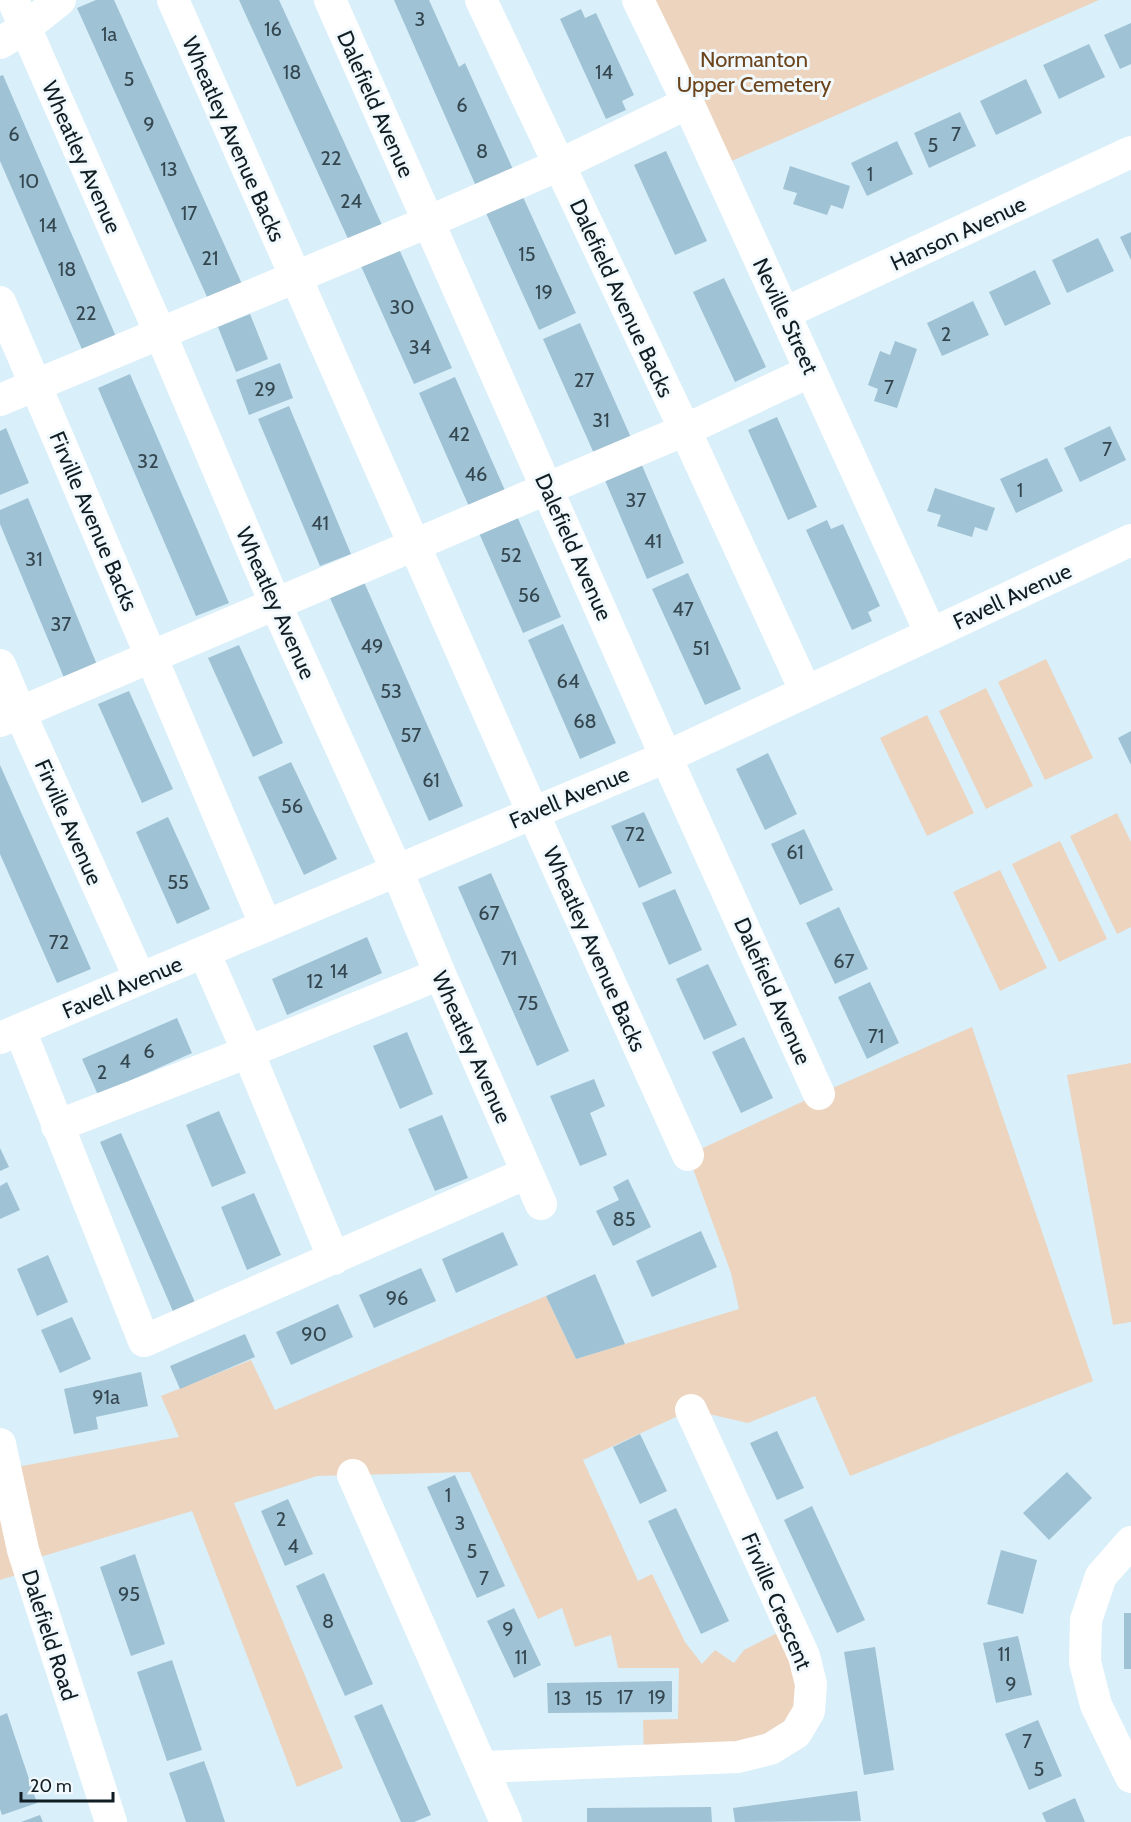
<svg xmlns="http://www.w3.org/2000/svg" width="1131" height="1822" font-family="Cabin,sans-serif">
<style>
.green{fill:#ecd4be}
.building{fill:#9fc2d4}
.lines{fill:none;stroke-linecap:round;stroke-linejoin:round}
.minor{stroke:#fff;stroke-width:32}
.labels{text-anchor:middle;stroke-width:6;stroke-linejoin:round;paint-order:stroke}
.number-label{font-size:20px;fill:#344750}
.park-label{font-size:22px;fill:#6c451d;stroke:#f2f9fd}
.street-label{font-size:22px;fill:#101e24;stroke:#f2f9fd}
</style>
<rect width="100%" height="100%" fill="#d9effa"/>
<!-- green -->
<path class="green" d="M638 0H1099L718 167Z
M1046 659 1093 758 1045 780 998 682Z
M986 688 1033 786 986 809 939 711Z
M927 715 974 813 927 836 880 738Z
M1117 813 1131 842V927L1117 934 1070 836Z
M1060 841 1107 939 1059 962 1012 864Z
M1000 870 1047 968 1000 991 953 892Z
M972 1027 1093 1381 850 1476 815 1396 748 1423 691 1410 583 1460 638 1581 652 1574 685 1642 702 1664 715 1650 734 1663 744 1650 791 1626 804 1656 796 1733 644 1759 643 1720 678 1719 679 1668H618L611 1635 575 1647 562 1608 538 1619 470 1472 317 1476 234 1503 343 1768 297 1787 192 1511 27 1561 29 1571 0 1580V1444L6 1469 179 1437 161 1396 251 1360 275 1410 546 1296 576 1359 739 1309 731 1273 688 1155 819 1094Z
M1131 1063V1322L1113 1325 1067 1075Z"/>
<!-- building -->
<path class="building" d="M96 0H114L242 284 208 299 77 8Z
M239 0H279L382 225 349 241Z
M394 0H429L459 67 465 63 516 176 479 193Z
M581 9 585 18 596 13 634 95 622 101 626 110 606 119 560 19Z
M1131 23V64L1120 69 1104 35Z
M1089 44 1105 77 1059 99 1043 65Z
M3 75 117 339 84 354 0 161V76Z
M1026 79 1042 113 996 135 980 101Z
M960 112 976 146 929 168 914 133Z
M897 141 913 174 867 196 851 163Z
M666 151 707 241 675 255 634 165Z
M790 166 850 186 843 209 831 205 827 215 793 204 797 193 783 189Z
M523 197 576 313 539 330 486 213Z
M1131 232V260L1120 237Z
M1098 238 1114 271 1067 293 1052 260Z
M399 249 452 368 414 384 361 266Z
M1035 270 1051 304 1005 326 989 292Z
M724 278 766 367 735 382 693 292Z
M973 301 989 335 942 356 927 323Z
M250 314 268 359 236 372 218 327Z
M580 323 633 442 596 458 543 339Z
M895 341 917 349 897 408 874 401 878 389 868 385 880 351 890 355Z
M280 363 293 398 249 415 236 380Z
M130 374 229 603 196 616 98 388Z
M455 377 507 495 471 511 419 393Z
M289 406 351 554 320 566 258 419Z
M777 417 817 507 788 520 748 430Z
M1110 426 1126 460 1080 482 1064 448Z
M6 428 29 483 0 495V431Z
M1047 458 1063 491 1016 513 1000 479Z
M641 463 684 563 647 579 604 478Z
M935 488 995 508 987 531 975 527 972 537 937 526 941 515 927 511Z
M28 498 100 672 67 685 0 524V510Z
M517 516 561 617 523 633 479 533Z
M827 520 831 529 843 524 880 606 868 612 872 621 852 630 806 530Z
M688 573 741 689 705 705 652 589Z
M364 582 463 806 429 821 330 598Z
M563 624 616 743 580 759 528 640Z
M239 645 283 743 253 757 208 658Z
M129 691 173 789 142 803 98 704Z
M1131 731V765L1118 738Z
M768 753 797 814 765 830 736 769Z
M291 762 337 859 304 875 258 777Z
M0 765 91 969 57 983 0 854Z
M644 812 672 873 639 888 611 826Z
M168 817 210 909 177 924 136 832Z
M804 829 833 890 800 905 771 844Z
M491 873 569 1051 537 1066 458 887Z
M675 889 702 950 669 965 642 903Z
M839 907 868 969 835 984 806 923Z
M367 937 382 973 287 1015 272 979Z
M708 964 737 1025 704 1040 676 979Z
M870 982 899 1043 867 1059 838 997Z
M177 1018 192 1053 98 1095 82 1059Z
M407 1032 433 1094 400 1109 373 1046Z
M744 1037 773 1098 741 1113 712 1052Z
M594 1079 605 1106 590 1113 607 1155 580 1166 550 1096Z
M219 1111 246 1173 212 1187 186 1125Z
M442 1115 468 1178 435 1191 408 1129Z
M121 1133 197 1307 175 1316 100 1142Z
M0 1148 9 1167 0 1171Z
M628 1179 651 1227 613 1246 596 1211 619 1200 613 1187Z
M7 1182 20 1210 0 1219V1186Z
M254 1193 281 1255 247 1270 221 1207Z
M701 1231 717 1267 652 1297 636 1261Z
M503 1232 518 1265 456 1293 442 1259Z
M48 1255 68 1302 37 1316 17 1269Z
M421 1268 436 1301 374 1328 359 1295Z
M595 1274 625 1344 576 1359 546 1296Z
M338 1304 353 1337 291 1365 276 1332Z
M72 1317 91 1359 60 1373 41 1330Z
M245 1334 255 1357 180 1389 170 1366Z
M141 1372 148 1406 96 1417 98 1429 74 1434 64 1389Z
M777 1431 804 1488 777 1500 750 1443Z
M640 1434 667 1491 640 1504 613 1447Z
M1067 1472 1092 1498 1049 1540 1023 1513Z
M455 1475 505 1586 477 1598 427 1487Z
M288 1499 313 1554 285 1566 261 1511Z
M812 1506 865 1620 837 1633 784 1520Z
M676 1508 729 1621 701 1634 648 1521Z
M1001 1550 1037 1560 1023 1614 987 1604Z
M135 1554 165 1644 131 1656 100 1567Z
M324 1573 373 1684 345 1696 296 1586Z
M514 1608 541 1665 514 1678 487 1621Z
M1124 1613H1131V1669H1124Z
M1018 1636 1032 1695 996 1703 983 1643Z
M875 1647 894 1770 864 1775 844 1652Z
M172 1660 202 1750 167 1761 137 1672Z
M672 1681V1712L548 1713 547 1683Z
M382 1704 431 1815 414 1822H401L354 1716Z
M7 1713 37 1803 2 1815 0 1809V1716Z
M1038 1720 1062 1776 1029 1790 1005 1734Z
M204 1761 212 1783 225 1822H186L177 1795 169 1773Z
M857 1791 861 1821 735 1822 733 1808Z
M1075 1798 1085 1822H1046L1042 1813Z
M711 1807 712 1822H587V1808Z
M40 1815 43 1822H21Z"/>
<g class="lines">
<!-- minor -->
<path class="minor" d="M13 0 160 333 275 603 397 871 440 974 541 1204
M173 0 533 813 688 1155
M330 0 666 757 819 1094
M481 0 685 430 806 692
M638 0 688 103 931 634
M0 43 25 28 60 0
M0 302 266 926
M785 313 1131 152
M0 400 428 222 559 165 688 103
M0 665 20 713 140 979
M0 721 685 430 811 371
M204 952 248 1052 334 1259
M20 1030 144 1341 527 1173
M0 1038 666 757 931 634 1131 540
M57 1126 248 1052 440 974
M0 1444 23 1550 111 1822
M353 1475 506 1822
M1131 1542 1101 1576 1086 1620 1085 1662 1096 1705 1131 1777
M482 1767 738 1757 770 1749 796 1733 809 1711 811 1684 804 1656 691 1410"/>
</g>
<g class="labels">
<!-- number labels -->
<g class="number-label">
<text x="420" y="26">3</text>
<text x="273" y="36">16</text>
<text x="109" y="41">1a</text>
<text x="292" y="79">18</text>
<text x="604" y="79">14</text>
<text x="129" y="86">5</text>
<text x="462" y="112">6</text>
<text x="149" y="131">9</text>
<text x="14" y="141">6</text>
<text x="956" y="141">7</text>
<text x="933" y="152">5</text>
<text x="482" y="158">8</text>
<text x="331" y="165">22</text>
<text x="169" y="176">13</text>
<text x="870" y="181">1</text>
<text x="29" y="188">10</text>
<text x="351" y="208">24</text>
<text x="189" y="220">17</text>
<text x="48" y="232">14</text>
<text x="527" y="261">15</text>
<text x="210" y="265">21</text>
<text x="67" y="276">18</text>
<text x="544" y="299">19</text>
<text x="402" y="314">30</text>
<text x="86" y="320">22</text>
<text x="946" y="341">2</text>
<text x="420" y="354">34</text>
<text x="584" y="387">27</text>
<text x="889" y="394">7</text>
<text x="265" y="396">29</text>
<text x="601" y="427">31</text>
<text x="459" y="441">42</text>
<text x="1107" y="456">7</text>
<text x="148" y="468">32</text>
<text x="476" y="481">46</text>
<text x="1020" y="497">1</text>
<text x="636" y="507">37</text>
<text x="320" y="530">41</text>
<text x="653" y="548">41</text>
<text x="511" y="562">52</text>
<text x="34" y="566">31</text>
<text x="529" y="602">56</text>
<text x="683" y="616">47</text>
<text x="61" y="631">37</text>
<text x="372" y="653">49</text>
<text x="701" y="655">51</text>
<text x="568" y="688">64</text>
<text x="391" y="698">53</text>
<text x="585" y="728">68</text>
<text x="411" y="742">57</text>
<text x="431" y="787">61</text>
<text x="292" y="813">56</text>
<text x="635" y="841">72</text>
<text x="795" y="859">61</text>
<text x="178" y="889">55</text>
<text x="489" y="920">67</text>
<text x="59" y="949">72</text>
<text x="509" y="965">71</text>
<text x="844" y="968">67</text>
<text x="339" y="978">14</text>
<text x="315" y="988">12</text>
<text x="528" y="1010">75</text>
<text x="876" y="1043">71</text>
<text x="149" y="1058">6</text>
<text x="125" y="1068">4</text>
<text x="102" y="1079">2</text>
<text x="624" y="1226">85</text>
<text x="397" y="1305">96</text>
<text x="314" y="1341">90</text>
<text x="106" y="1404">91a</text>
<text x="448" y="1502">1</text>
<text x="281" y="1526">2</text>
<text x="460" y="1530">3</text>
<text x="293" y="1553">4</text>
<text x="472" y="1558">5</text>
<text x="484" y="1585">7</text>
<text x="129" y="1601">95</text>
<text x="328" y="1628">8</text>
<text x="508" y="1636">9</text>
<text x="1004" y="1661">11</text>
<text x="521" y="1664">11</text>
<text x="1011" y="1691">9</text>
<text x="625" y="1704">17</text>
<text x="657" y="1704">19</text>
<text x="563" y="1705">13</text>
<text x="594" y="1705">15</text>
<text x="1027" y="1748">7</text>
<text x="1039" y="1776">5</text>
</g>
<!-- park labels -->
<g class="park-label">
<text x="754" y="67">Normanton<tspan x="754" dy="25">Upper Cemetery</tspan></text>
</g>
<!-- street labels -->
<g class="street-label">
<text transform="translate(376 104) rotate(66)" y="8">Dalefield Avenue</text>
<text transform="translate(234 139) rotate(66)" y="8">Wheatley Avenue Backs</text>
<text transform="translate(82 157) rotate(66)" y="8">Wheatley Avenue</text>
<text transform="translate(958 233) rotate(-25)" y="8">Hanson Avenue</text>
<text transform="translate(622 298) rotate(65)" y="8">Dalefield Avenue Backs</text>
<text transform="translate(786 316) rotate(65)" y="8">Neville Street</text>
<text transform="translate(94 521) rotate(67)" y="8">Firville Avenue Backs</text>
<text transform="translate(574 547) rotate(66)" y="8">Dalefield Avenue</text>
<text transform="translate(1012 596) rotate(-25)" y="8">Favell Avenue</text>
<text transform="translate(276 603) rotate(66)" y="8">Wheatley Avenue</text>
<text transform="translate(569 797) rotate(-23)" y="8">Favell Avenue</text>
<text transform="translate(69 822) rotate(66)" y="8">Firville Avenue</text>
<text transform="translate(595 949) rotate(66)" y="8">Wheatley Avenue Backs</text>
<text transform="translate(122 987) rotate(-23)" y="8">Favell Avenue</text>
<text transform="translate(773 991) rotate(66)" y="8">Dalefield Avenue</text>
<text transform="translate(472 1047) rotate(66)" y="8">Wheatley Avenue</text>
<text transform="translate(777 1601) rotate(67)" y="8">Firville Crescent</text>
<text transform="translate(50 1635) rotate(72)" y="8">Dalefield Road</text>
</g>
</g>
<!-- scale -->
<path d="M21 1792v9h92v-9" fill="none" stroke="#101e24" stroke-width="3"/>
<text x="30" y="1792" font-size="18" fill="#101e24" stroke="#f2f9fd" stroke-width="4.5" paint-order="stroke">20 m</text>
</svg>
